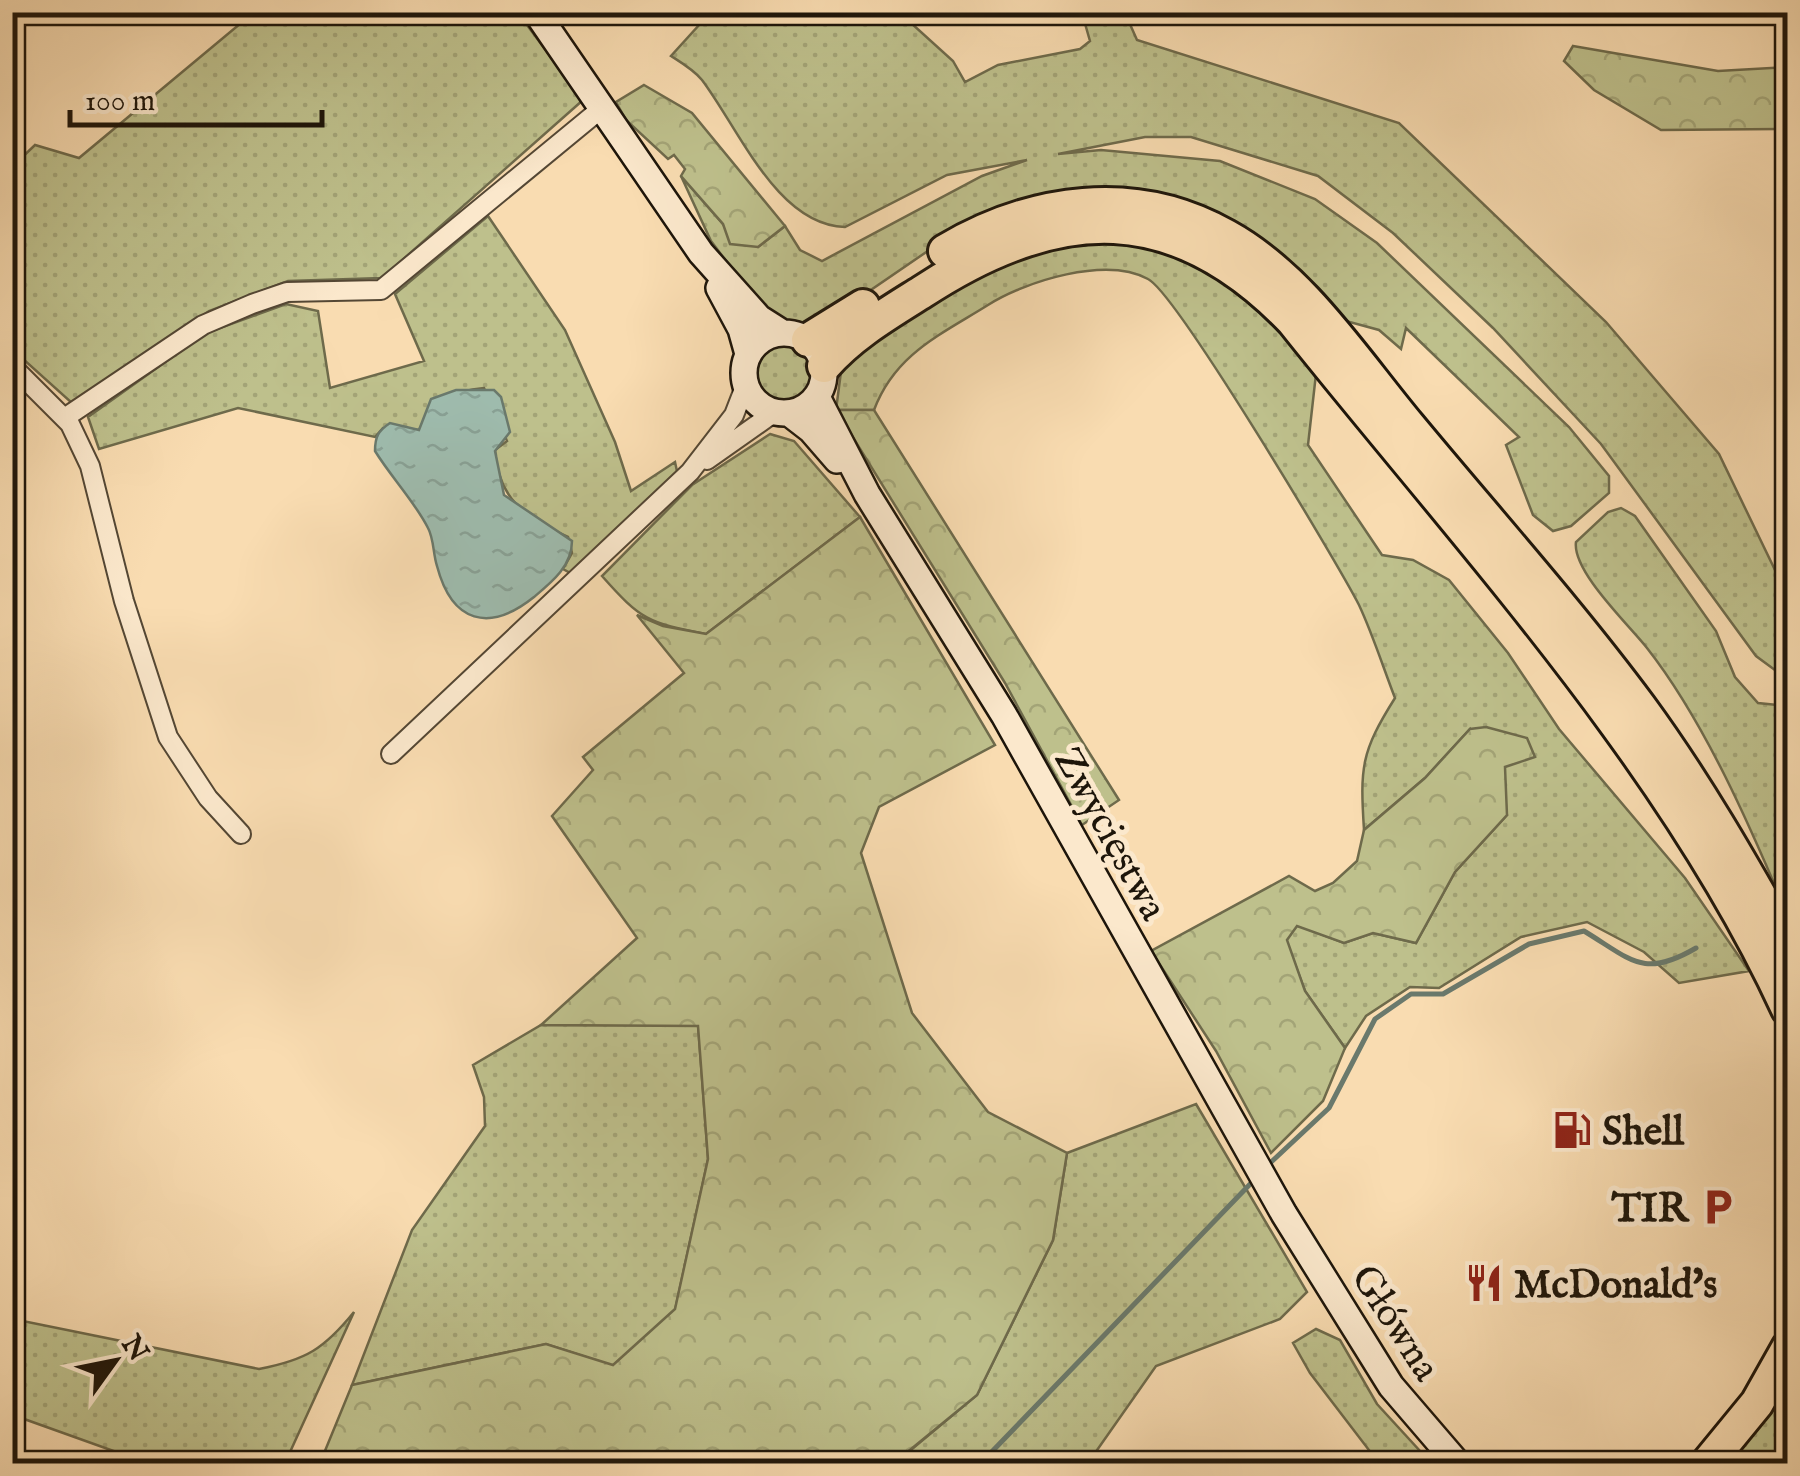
<svg xmlns="http://www.w3.org/2000/svg" width="1800" height="1476" font-family="'IM FELL English',serif">
<style>
.grass{fill:url(#grass-dots);stroke:#6e6a4b;stroke-width:2.5}
.forest{fill:url(#forest-crowns);stroke:#6e6a4b;stroke-width:2.5}
.water{fill:url(#water-ripples);stroke:#6a796c;stroke-width:2.5}
.lines{fill:none;stroke-linecap:round;stroke-linejoin:round}
.stream{stroke:#6a796c;stroke-width:5}
.minor-casing{stroke:#544734;stroke-width:22}
.secondary-casing{stroke:#1d150a;stroke-width:30}
.motorway-casing{stroke:#1d150a;stroke-width:38}
.minor{stroke:#fbe8cc;stroke-width:18}
.secondary{stroke:#fbe8cc;stroke-width:25}
.motorway{stroke:#f9dcb1;stroke-width:32}
.labels{text-anchor:middle;stroke-width:10;stroke-linejoin:round;paint-order:stroke}
.street-label{font-size:40px;fill:#1d150a;stroke:#fbe8cc}
.poi-label{font-size:40px;font-weight:bold;fill:#1d150a;stroke:#fbe8cc;text-anchor:start}
</style>
<defs>
<pattern id="grass-dots" width="8" height="8" patternUnits="userSpaceOnUse" patternTransform="scale(2.5)"><rect width="8" height="8" fill="#bec08c"/><path d="M2 2h.1M6 6h.1" fill="none" stroke="#a3a477" stroke-width="1.8" stroke-linecap="round"/></pattern>
<pattern id="forest-crowns" width="20" height="18" patternUnits="userSpaceOnUse" patternTransform="scale(2.5)"><rect width="20" height="18" fill="#bec08c"/><path d="M2 6a3 3 0 1 1 6 0M12 15a3 3 0 1 1 6 0" fill="none" stroke="#a3a477"/></pattern>
<pattern id="water-ripples" width="26" height="14" patternUnits="userSpaceOnUse" patternTransform="scale(2.5)"><rect width="26" height="14" fill="#9ebbad"/><path d="M2 4q2-2 4 0t4 0M15 11q2-2 4 0t4 0" fill="none" stroke="#88a094"/></pattern>
</defs>
<rect width="100%" height="100%" fill="#f9dcb1"/>
<filter id="stains"><feTurbulence type="fractalNoise" baseFrequency=".002" numOctaves="4"/><feColorMatrix values="0 0 0 0 .2 0 0 0 0 .09 0 0 0 0 .02 0 0 0 .5 -.17"/></filter>
<radialGradient id="worn" r=".72"><stop offset=".6" stop-color="#630" stop-opacity="0"/><stop offset="1" stop-color="#630" stop-opacity=".3"/></radialGradient>
<!-- grass -->
<path class="grass" d="M253 13H518L583 100 382 278 288 281 209 311 73 404 13 350V166L35 145 79 158Z
M710 13H900L953 61 965 82 998 65 1080 49 1090 41 1082 13H1125L1137 40 1399 123 1606 322 1719 454 1787 595V679L1756 656 1601 444 1493 328 1393 233 1318 176 1191 137H1145L1058 154 1101 150 1220 161 1315 199 1377 243 1569 427 1609 476V493L1571 526 1553 531 1533 515 1506 445 1519 437 1406 328 1401 349 1379 330 1331 317 1267 250 957 231 824 322 807 326 770 319 711 241 681 176 723 224 758 247 785 226 800 250 822 261 982 176 1027 160 947 175 845 227C777 225 739 129 702 80 694 70 682 63 671 56Z
M488 216 565 330 615 442 631 491 675 462 678 476 574 575 563 569 572 553 568 537C526 517 498 500 495 450L507 441 484 388C455 390 432 401 419 430L383 428 375 437 238 408 99 449 88 417 206 333 286 304 318 311 330 388 424 361 395 294Z
M1142 240 1195 259 1268 304 1317 365 1308 445 1382 555 1413 560 1449 580 1508 653 1559 729 1685 878 1749 971 1679 983 1644 952 1587 922 1521 937 1439 988 1410 987 1366 1016 1345 1048 1305 991 1286 940 1297 925 1344 943 1373 933 1416 943 1455 872 1507 815 1470 729 1425 778 1364 830C1360 767 1361 752 1395 698 1383 667 1373 635 1359 605 1337 562 1176 293 1148 279 1106 256 1026 281 988 305 940 335 895 354 874 410H836L842 364 941 293 1057 241Z
M755 373a29 29 0 1 1 58 0a29 29 0 1 1-58 0Z
M770 434 794 441 860 517 706 634C648 623 641 620 602 576L692 485Z
M1621 508 1635 516 1716 631 1735 677 1758 703 1787 706V914C1751 828 1705 722 1647 648 1628 624 1572 571 1576 542L1608 512Z
M541 1025H698L708 1159 675 1310 613 1366 546 1344 352 1385 412 1230 485 1126 484 1097 473 1065Z
M1196 1104 1307 1292 1280 1319 1156 1366 1088 1463 894 1464 977 1395 1053 1240 1067 1153Z
M354 1312 285 1463H147L13 1415V1319L259 1369C306 1360 324 1349 354 1312Z
M1316 1329 1340 1340 1377 1404 1431 1463H1380L1375 1458 1310 1373 1293 1343Z
M1787 1369V1463L1720 1464Z"/>
<!-- forest -->
<path class="forest" d="M1573 46 1718 71 1787 67V129L1661 130 1594 90 1564 61Z
M644 85 692 113 785 226 758 247 730 244 723 224 681 176 685 169 674 155 668 159 626 120 616 102Z
M836 410H874L1119 800 1082 825 1005 683Z
M860 517 995 745 879 807 861 853 912 1013 988 1112 1067 1153 1053 1240 977 1395 894 1463H320L352 1385 546 1344 613 1365 675 1309 708 1159 698 1026 541 1025 637 938 552 816 593 770 583 757 684 673 637 615 663 626 706 634Z
M1486 727 1527 738 1535 757 1505 767 1507 815 1455 872 1416 943 1373 933 1344 943 1297 926 1287 940 1305 991 1345 1048 1323 1101 1271 1153 1216 1051 1151 951 1289 876 1315 891 1333 883 1357 861 1364 830 1425 778 1470 729Z"/>
<!-- water -->
<path class="water" d="M456 390H494L501 397 510 432 495 451 504 495 572 541C572 566 552 582 534 597 489 633 452 623 437 566 433 554 434 539 428 528 415 502 391 477 375 451 375 437 378 431 390 423L419 430 431 399Z"/>
<g class="lines">
<!-- stream -->
<path class="stream" d="M1267 1166 1329 1108 1375 1019 1411 994H1443L1529 944 1584 931C1632 960 1643 979 1696 948
M980 1464 1256 1178"/>
<!-- minor casing -->
<g class="minor-casing">
<path id="minor" d="M12 366 70 424 90 466 124 601 168 737 208 798 241 834
M66 417 203 325 252 304 287 292 381 290 602 108
M707 460 775 412
M391 754 690 472 734 415 746 384"/>
</g>
<!-- secondary casing -->
<g class="secondary-casing">
<path id="secondary" d="M536 12 701 253 759 318 781 332
M719 288 741 329 748 354
M744 373a40 40 0 1 1 80 0a40 40 0 1 1-80 0Z
M817 397 867 494 1004 715 1284 1214 1391 1386 1458 1464
M789 413 811 430 837 460"/>
</g>
<!-- motorway casing -->
<g class="motorway-casing">
<path id="motorway" d="M945 251C1031 200 1135 184 1226 236 1302 278 1354 360 1409 426 1486 519 1568 610 1640 707 1695 782 1742 864 1788 946
M808 340 863 306
M824 366C851 335 887 314 922 292 1058 203 1175 198 1293 321 1465 537 1672 757 1788 1009
M1707 1464 1757 1403 1788 1348"/>
</g>
<!-- minor -->
<use href="#minor" class="minor"/>
<!-- secondary -->
<use href="#secondary" class="secondary"/>
<!-- motorway -->
<use href="#motorway" class="motorway"/>
</g>
<!-- icons -->
<defs>
<g id="fuel-bare" transform="scale(3)"><path d="M-5.5-6h7V0h2V4h1.3V-2.5L3-4.5l.8-.8L6-3V5H2.5V1h-1V6h-7ZM-4.2-4.7v3.2H.2V-4.7Z" fill="#8f2418" stroke="#fbe8cc" stroke-width="2.5" paint-order="stroke"/></g>
<g id="parking-bare" transform="scale(3)"><path d="M-3.5-5.5H1a3.5 3.5 0 0 1 0 7H-1V5.5H-3.5ZM-1-3.4V-.6H.8a1.4 1.4 0 0 0 0-2.8Z" fill="#8f2418" stroke="#fbe8cc" stroke-width="2.5" paint-order="stroke"/></g>
<g id="restaurant-bare" transform="scale(3)"><path d="M-5-6h1v4h1v-4h1v4h1v-4h1v5L-1.5 .5V6h-2V.5L-5-1ZM5-6V6H3V1.5H1.5Q1.5-4 5-6Z" fill="#8f2418" stroke="#fbe8cc" stroke-width="2.5" paint-order="stroke"/></g>
</defs>
<g fill-rule="evenodd">
<use href="#fuel-bare" x="1572" y="1130"/>
<use href="#parking-bare" x="1718" y="1207"/>
<use href="#restaurant-bare" x="1484" y="1283"/>
</g>
<g class="labels">
<!-- street labels -->
<g class="street-label">
<text transform="translate(1112 833) rotate(61)" y="14">Zwycięstwa</text>
<text transform="translate(1397 1322) rotate(57)" y="14">Główna</text>
</g>
<!-- poi labels -->
<g class="poi-label">
<text x="1602" y="1144">Shell</text>
<text x="1688" y="1221" text-anchor="end">TIR</text>
<text x="1514" y="1297">McDonald's</text>
</g>
</g>
<!-- margin -->
<rect width="1800" height="1476" fill="none" stroke="#f9dcb1" stroke-width="50"/>
<rect x="15" y="15" width="1770" height="1446" fill="none" stroke="#1d150a" stroke-width="5"/>
<rect x="25" y="25" width="1750" height="1426" fill="none" stroke="#1d150a" stroke-width="2.5"/>
<!-- north arrow -->
<g transform="translate(115 1361) rotate(57)" stroke="#fbe8cc" stroke-width="8" paint-order="stroke">
<path d="M0-8L18 38L0 25L-18 38Z" fill="#1d150a"/>
<text y="-15" font-size="28" font-weight="bold" text-anchor="middle" fill="#1d150a">N</text>
</g>
<!-- scale -->
<path d="M70 110v15h252v-15" fill="none" stroke="#1d150a" stroke-width="5"/>
<text x="85" y="110" font-size="30" fill="#1d150a" stroke="#fbe8cc" stroke-width="8" paint-order="stroke">100 m</text>
<rect width="100%" height="100%" filter="url(#stains)"/>
<rect width="100%" height="100%" fill="url(#worn)"/>
</svg>
